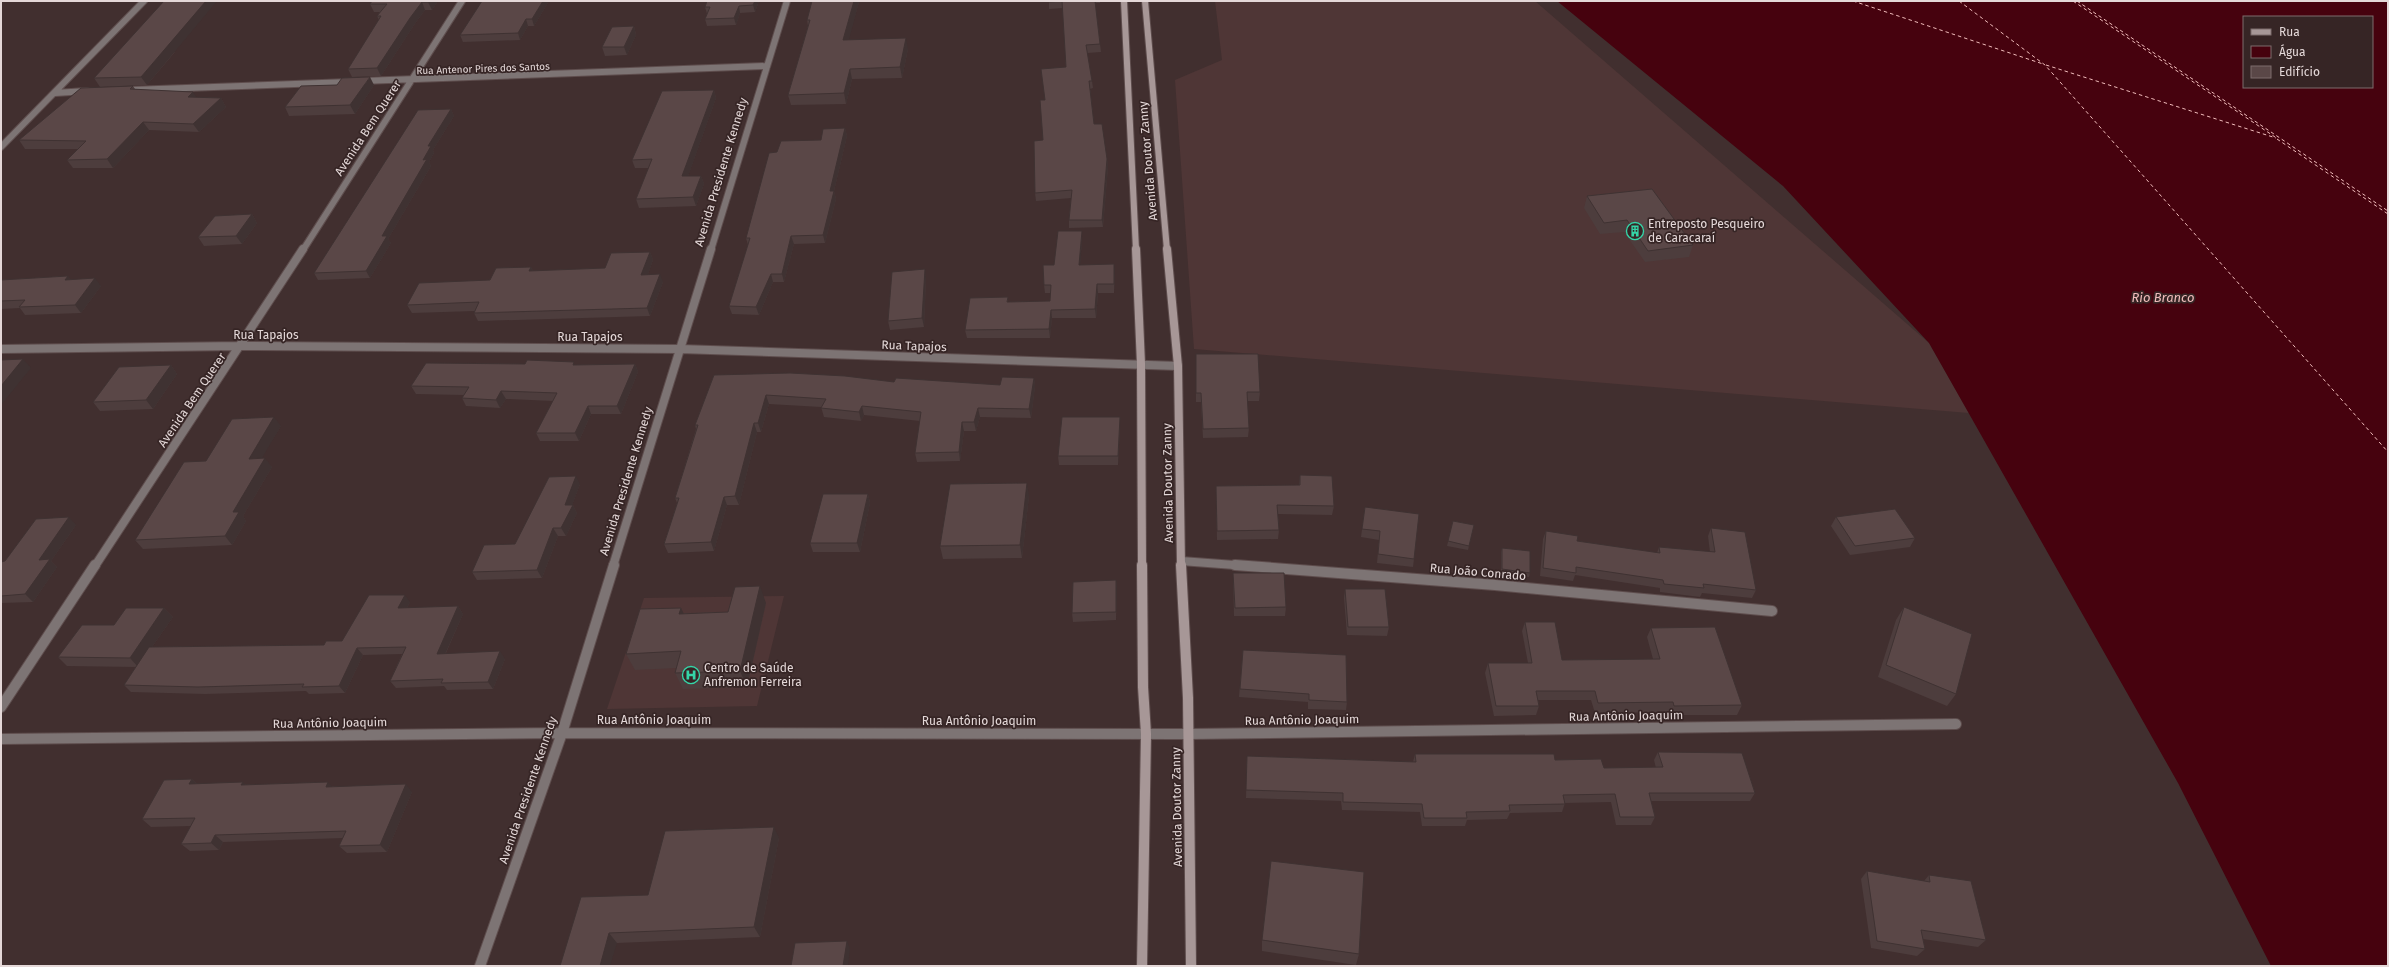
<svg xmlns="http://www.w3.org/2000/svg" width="2389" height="967" font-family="'Fira Sans',sans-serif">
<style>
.built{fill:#4f3636}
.water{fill:#46020e;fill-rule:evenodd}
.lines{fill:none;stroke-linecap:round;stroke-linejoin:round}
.ferry{stroke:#f0bcbb;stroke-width:1;stroke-dasharray:3.5 3;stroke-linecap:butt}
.street-far2-casing{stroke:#5e4d4d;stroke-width:8}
.street-far1-casing{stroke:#5e4d4d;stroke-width:10}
.street-casing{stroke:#5e4d4d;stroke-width:12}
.secondary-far2-casing{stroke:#5e4d4d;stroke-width:8}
.secondary-far1-casing{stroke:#5e4d4d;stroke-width:10}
.secondary-casing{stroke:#5e4d4d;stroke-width:12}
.street-far2{stroke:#7d7474;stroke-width:6}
.street-far1{stroke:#7d7474;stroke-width:8}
.street{stroke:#7d7474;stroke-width:10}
.secondary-far2{stroke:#a79797;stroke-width:6}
.secondary-far1{stroke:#a79797;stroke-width:8}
.secondary{stroke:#a79797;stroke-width:10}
.wall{fill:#4d3d3d}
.shaded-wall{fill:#3f3232}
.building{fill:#5a4747;stroke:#3f3232}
.labels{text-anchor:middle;stroke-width:3.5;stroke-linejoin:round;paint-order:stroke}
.far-street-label{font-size:10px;fill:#e4d8d8;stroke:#362525}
.street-label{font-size:12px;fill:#e4d8d8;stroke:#362525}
.poi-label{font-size:12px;fill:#e4d8d8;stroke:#362525;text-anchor:start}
.water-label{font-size:13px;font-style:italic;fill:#f0bcbb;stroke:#362525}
</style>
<rect width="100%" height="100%" fill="#412f2f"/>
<!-- built -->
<path class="built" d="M1215 1H1535L1929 343 1969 413 1194 349 1175 80 1222 60Z
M784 596 757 706 607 709 644 598Z"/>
<!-- water -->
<path class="water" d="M1557 1H2388V966H2271L2178 783 1929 343 1783 186ZM2244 17H2372V87H2244Z"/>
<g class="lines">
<!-- ferry -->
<path class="ferry" d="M1853 1 2043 64
M1959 1 2045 65 2388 452
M2073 1 2275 137
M2077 1 2388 211
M2046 65 2276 138
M2277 139 2388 214"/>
<!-- street-far2 casing -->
<g class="street-far2-casing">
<path id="street-far2" d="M362 81 767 66
M130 90 349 82
M55 93 87 91
M1 147 144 1
M303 250 462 1
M711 250 787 1"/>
</g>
<!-- street-far1 casing -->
<g class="street-far1-casing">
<path id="street-far1" d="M1 349 241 346 680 349 1178 366
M1181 561 1248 566
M95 566 303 249
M613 566 711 249"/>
</g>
<!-- street casing -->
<g class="street-casing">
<path id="street" d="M1235 565 1495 585 1772 611
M1 707 95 565
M1 739 562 733 1188 734 1956 724
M480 966 562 733 614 565"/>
</g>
<!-- secondary-far2 casing -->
<g class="secondary-far2-casing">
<path id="secondary-far2" d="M1124 1 1136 250
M1145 1 1167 250"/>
</g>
<!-- secondary-far1 casing -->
<g class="secondary-far1-casing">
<path id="secondary-far1" d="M1136 249 1141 364 1142 566
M1167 249 1178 366 1181 566"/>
</g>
<!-- secondary casing -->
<g class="secondary-casing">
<path id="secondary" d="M1181 565 1188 698 1191 966
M1142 966 1146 734 1143 687 1142 565"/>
</g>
<!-- street-far2 -->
<use href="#street-far2" class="street-far2"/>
<!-- street-far1 -->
<use href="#street-far1" class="street-far1"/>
<!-- street -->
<use href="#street" class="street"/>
<!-- secondary-far2 -->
<use href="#secondary-far2" class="secondary-far2"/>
<!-- secondary-far1 -->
<use href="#secondary-far1" class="secondary-far1"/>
<!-- secondary -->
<use href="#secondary" class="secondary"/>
</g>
<!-- wall -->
<path class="wall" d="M438 1 432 10H425L414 25 381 76 352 77 348 69 379 20 377 16 380 12H374L370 4Z
M549 1 534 26H528L520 40 463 42 460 35Z
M759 1 755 12 740 13 736 25 707 26 705 19 707 14 705 7Z
M1049 1H1100V3H1095L1101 52 1087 53 1092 81 1093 88 1090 89 1094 124 1107 159 1108 167 1103 227 1069 228V220L1071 198 1036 201 1035 193 1043 140 1066 67 1063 8 1049 9Z
M859 2 848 40 908 49 902 78 852 79 846 104 791 105 788 95 808 26 807 20Z
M634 26 636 35 627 55 605 56 602 47Z
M175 52 147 85 100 87 94 78Z
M337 85H374L355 114 289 116 285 107Z
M133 86 135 89 196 97 221 98 226 107 199 132 149 130 113 168H73L67 160 78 149H25L19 140Z
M714 90 716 98 688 176H701L704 184 696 206 639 208 636 199 649 168H635L632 160Z
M451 109 454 116 433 150 434 153 429 162 431 166 388 239 391 243 370 278 318 280 314 273Z
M845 128 847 136 834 191 836 199 825 243 794 244 784 282H773L759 315 732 314 729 306 748 245 746 238 777 152 821 140Z
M1587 196 1693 245 1689 257 1645 262 1624 232 1600 234 1584 208Z
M252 214 257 223 242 244 204 246 198 237Z
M1082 231V239L1080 265 1115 273 1114 293H1098L1096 318H1052L1050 338H967L965 330 1008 297V302L1050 301V293H1045L1044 285 1054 265Z
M650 252 653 260 648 274 663 282 650 316 478 321 474 313 475 311 412 313 407 305 531 267 533 271 605 268Z
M68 276 70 279 101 286 81 313 25 315 20 308 1 309V280Z
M926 278 924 327 890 330 888 321Z
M1196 354 1260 392 1259 401H1247L1249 428 1248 437 1203 438 1201 402H1196Z
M635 364 638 372 621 414H591L579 441H540L536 433 553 401 506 399 500 408 466 406 462 398 464 395 416 394 411 386 575 365Z
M171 365 177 374 153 409 100 411 93 402Z
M714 375 894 382 1000 385 1034 378 1035 386 1031 418 980 417 976 431H964L960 461 917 462 915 453 920 421 864 415 861 421 824 417 821 407 769 404 761 432H757L739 505H727L714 551 668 553 664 544 677 503 675 498 696 429 695 425Z
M1120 417V426L1118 465H1059L1058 456Z
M281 426 261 458 272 467 243 516 246 521 232 545 143 549 135 540 206 461Z
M1300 475 1334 506 1332 515 1278 514 1279 530 1278 539 1217 540 1216 486 1299 485Z
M580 484 572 505H573L577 513 566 536H558L542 578 477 580 472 572 515 544Z
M868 494 870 503 860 552H813L810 543Z
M1029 496 1022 558 943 559 940 546Z
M1365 507 1414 559 1413 567 1377 563 1379 540 1361 537Z
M1836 517 1915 538 1910 547 1850 555 1831 526Z
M1453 521 1474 525 1468 550 1447 546Z
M76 525 51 561 57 567 33 602 1 603V562L5 561Z
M1711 528 1756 590 1752 598 1702 593 1700 597 1660 592V588L1575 575 1573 581 1540 576 1543 539 1546 531 1577 541 1657 553 1659 547 1710 552 1708 536Z
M1502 548 1530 573 1529 577 1501 574V552Z
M1233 573 1286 607 1285 616H1234Z
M1116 580 1117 589 1116 620 1073 622 1072 613Z
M1345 589 1389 627 1387 636 1347 635 1344 598Z
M410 602 407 608 458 606 463 614 446 653 505 659 493 689 447 690 444 686 396 688 390 681 402 654 363 655 345 693 309 694 306 691 205 694 131 692 124 685 136 667 67 666 58 657 114 625 164 608 173 617 152 647 324 645 342 641Z
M766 603 747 687 683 689 675 673 676 668 635 670 626 654 684 613 728 612Z
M1904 607 1956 694 1947 706 1878 677 1896 620Z
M1525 622 1562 660 1653 659 1647 637 1651 628 1742 705 1737 715H1670L1668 712 1595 713 1591 700H1538L1539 706 1536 715 1494 716 1485 673 1488 663H1528L1522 631Z
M1243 650 1347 702 1346 710 1308 709V702L1239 697Z
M1658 752 1755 793 1750 801H1651L1655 817 1651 825H1616L1611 802 1565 803 1562 812 1510 813 1507 819 1467 820 1465 826H1422L1420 812 1342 810 1341 801 1246 798 1247 756 1413 762 1415 754 1555 760 1604 768H1656L1654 760Z
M192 779 197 784 332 786 412 792 387 852 347 853 339 846 343 838 223 842 219 850 190 851 181 844 191 826 151 827 142 819Z
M779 838 760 937 617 943 560 966 648 895Z
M1867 871 1924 881 1929 875 1986 940 1978 947 1923 939 1925 949 1917 956 1871 948 1861 879Z
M1262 940 1359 954 1356 965 1262 951Z"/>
<!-- shaded-wall -->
<path class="shaded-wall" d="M206 1H217L147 85 141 77Z
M429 1H438L432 10 428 2Z
M543 1H549L534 26 532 19Z
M755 1H759L755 12 753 5Z
M854 1H858L859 2 846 51 843 40Z
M422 2 425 10 414 25 381 76 377 68 410 18Z
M739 6 740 13 736 25 734 18Z
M526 19 528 26 520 40 518 33Z
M634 26 636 35 627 55 624 47Z
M906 38 908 49 902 78 900 67Z
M850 69 852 79 846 104 844 93Z
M370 77 374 85 355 114 350 105Z
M714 90 716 98 685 185 682 176Z
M193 92 199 101 188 97Z
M221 98 226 107 199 132 193 124Z
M451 109 454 116 433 150 434 153 429 162 431 166 388 239 391 243 370 278 366 271 382 236 423 160 428 146Z
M143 122 149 130 113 168 107 159Z
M845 128 847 136 834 191 836 199 825 243 823 235 830 191Z
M1107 159 1108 167 1103 227 1102 220Z
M701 176 704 184 696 206 693 197Z
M252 214 257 223 242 244 236 236Z
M1082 231V239L1080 273 1079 265Z
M791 236 794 244 784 282 782 274Z
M650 252 653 260 645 283 641 275Z
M1114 264 1115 273 1114 293Z
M531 267 535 275 529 271Z
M925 269 926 278 924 327 922 318Z
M660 274 663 282 650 316 647 308Z
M771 274 773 282 759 315 756 307Z
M68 276 74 284 65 280Z
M95 278 101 286 81 313 75 305Z
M1097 284 1098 293 1096 318 1095 309Z
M1051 310 1052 318 1050 338 1049 329Z
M23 359 31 368 1 405V386Z
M635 364 638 372 621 414 617 406Z
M171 365 177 374 153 409 146 400Z
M1034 378 1035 386 1031 418 1029 409Z
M501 391 506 399 500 408 496 400Z
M766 395 769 404 761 432 758 423Z
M588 406 591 414 579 441 575 433Z
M862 406 864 415 861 421 859 412Z
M978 408 980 417 976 431 974 422Z
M274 417 281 426 256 468 249 459Z
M1120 417V426L1118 465V456Z
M962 422 964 431 960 461 959 452Z
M754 423 757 432 739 505 735 496Z
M265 458 272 467 243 516 246 521 232 545 225 536 233 512Z
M576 476 580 484 570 511 573 505 577 513 566 536 561 528 565 505Z
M1027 483 1029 496 1022 558 1020 545Z
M868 494 870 503 860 552 857 543Z
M724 497 727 505 714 551 711 542Z
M69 517 76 525 51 561 57 567 33 602 25 594 39 560Z
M553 528 558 536 542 578 537 570Z
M1116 580 1117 589 1116 620Z
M760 586 766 603 747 687 740 671Z
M405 595 410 602 403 616 398 608Z
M458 606 463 614 442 661 437 654Z
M164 608 173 617 138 667 130 658Z
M681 608 689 624 679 614Z
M357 648 363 655 345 693 339 686Z
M500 651 505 659 493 689 488 682Z
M192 779 200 787 189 784Z
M243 782 250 790 241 785Z
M328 782 335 790 326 787Z
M406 784 412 792 387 852 380 845Z
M774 827 779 838 760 937 754 927Z
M215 835 223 842 219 850 211 843Z
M609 933 617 943 610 966H600Z
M847 941 850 949 848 966H843Z"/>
<!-- building -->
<path class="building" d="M164 1H206L141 77 94 78Z
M372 1H429L428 2H422L410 18 377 68 348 69 381 16H377L387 4H370Z
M482 1H543L532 19H526L518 33 460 35Z
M707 1H755L753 5 739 6 734 18 705 19 710 7H705Z
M812 1H854L843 40 906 38 900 67 850 69 844 93 788 95 810 20H807Z
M1049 1H1095L1100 44 1086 45 1092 81H1089L1094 124H1102L1107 159 1102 220H1069L1072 190 1035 193 1034 141 1043 140 1040 100H1045L1041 69 1066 67 1062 1 1049 2Z
M634 26 624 47H602L612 27Z
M370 77 350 105 285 107 301 86 337 85 342 78Z
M133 86 130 89 193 92 188 97 221 98 193 124 143 122 107 159 67 160 86 141 19 140 81 88Z
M714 90 682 176H701L693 197 636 199 652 159 632 160 662 91Z
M451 109 428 146H431L423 160 427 159 382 236H387L366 271 314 273 418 110Z
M845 128 830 191H834L823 235 791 236 782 274H771L756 307 729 306 750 238H746L769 153 777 152 781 141 821 140 823 129Z
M1652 189 1693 245 1648 251 1627 220 1604 223 1587 196Z
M252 214 236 236 198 237 215 216Z
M1058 231H1082L1079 265 1114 264V284H1097L1095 309 1051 310 1049 329 965 330 970 298 1008 297 1007 302 1050 301 1051 285H1044L1043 265H1054Z
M650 252 641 275 660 274 647 308 474 313 479 302 407 305 419 283 490 280 496 268 531 267 529 271 605 268 611 253Z
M925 269 922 318 888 321 892 272Z
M68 276 65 280 95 278 75 305 19 307 25 300 1 301V280Z
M1196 354H1258L1260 392H1247L1249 428 1203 429 1201 393H1196Z
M23 359 1 386V360Z
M527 360 574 362 573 365 635 364 617 406H588L575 433H536L557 393 501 391 496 400 462 398 469 387 411 386 426 363 525 364Z
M171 365 146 400 93 402 119 367Z
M790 373 845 376 894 382 896 378 1000 385 1002 377 1034 378 1029 409 978 408 974 422H962L959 452 915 453 921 412 862 406 859 412 821 408 826 399 766 395 758 423H754L735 496 724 497 711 542 664 544 679 498H675L698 425H695L714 375Z
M274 417 249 459 265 458 233 512H239L225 536 135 540 184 462 206 461 232 419Z
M1062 417H1120L1118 456H1058Z
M1300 475 1332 476 1334 506 1277 505 1279 530 1217 531 1216 486 1300 485Z
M576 476 565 505H573L561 528H553L537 570 472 572 484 545 515 544 549 477Z
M1027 483 1020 545 940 546 950 484Z
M823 494H868L857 543H810Z
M1365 507 1419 514 1414 559 1378 554 1380 531 1362 529Z
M1895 509 1915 538 1855 546 1836 517Z
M69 517 39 560 50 559 25 594 1 596V562L5 561 36 519Z
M1453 521 1474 525 1469 546 1448 541Z
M1711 528 1745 532 1756 590 1703 584 1704 588 1664 584 1663 580 1576 567V573L1543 568 1546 531 1578 536 1577 541 1660 553 1659 547 1715 552Z
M1502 548 1530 551V573L1502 569Z
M1233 573H1284L1286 607 1235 608Z
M1116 580V612L1072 613 1073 582Z
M760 586 740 671 675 673 681 651 626 654 640 609 681 608 679 614 728 612 735 587Z
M1345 589H1385L1389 627H1348Z
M369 595H405L398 608 458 606 437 654 500 651 488 682 441 683 443 679 390 681 406 647 357 648 339 686 302 687 304 684 198 687 124 685 149 647 324 645 326 641H342Z
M1904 607 1972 634 1956 694 1886 665Z
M126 608H164L130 658 58 657 82 625H114Z
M1525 622H1555L1562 660 1660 659 1651 628 1715 627 1742 705 1674 706 1673 702 1598 703 1595 691H1536L1539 706H1496L1488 663H1532Z
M1243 650 1346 655 1347 702 1309 700V694L1240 689Z
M1658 752 1742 753 1755 793H1649L1655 817H1620L1615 794 1563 795 1565 804 1509 805 1510 811 1466 812 1467 818H1424L1422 804 1343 802V793L1246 790 1247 756 1416 762 1415 754H1554L1555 760 1601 759 1604 768 1663 767Z
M192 779 189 784 243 782 241 785 328 782 326 787 406 784 380 845 339 846 346 831 215 835 211 843 181 844 195 818 142 819 164 780Z
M774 827 754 927 609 933 600 966H560L581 897 648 895 665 831Z
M1271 861 1364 872 1359 954 1262 940Z
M1867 871 1930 882 1929 875 1971 881 1986 940 1921 930 1925 949 1877 941Z
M847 941 843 966H791L795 943Z"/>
<!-- icons -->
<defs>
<g id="building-ring" transform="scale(0.9)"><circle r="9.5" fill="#362525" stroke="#35d4a7" stroke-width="1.5"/><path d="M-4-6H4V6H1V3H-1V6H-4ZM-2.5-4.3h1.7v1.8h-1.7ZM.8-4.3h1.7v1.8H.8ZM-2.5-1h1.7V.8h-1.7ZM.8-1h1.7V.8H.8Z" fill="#35d4a7"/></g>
<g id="hospital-ring" transform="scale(0.9)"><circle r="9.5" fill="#362525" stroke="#35d4a7" stroke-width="1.5"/><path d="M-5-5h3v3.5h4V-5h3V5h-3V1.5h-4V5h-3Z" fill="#35d4a7"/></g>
</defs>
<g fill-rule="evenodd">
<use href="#building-ring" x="1635" y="231"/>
<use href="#hospital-ring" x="691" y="675"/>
</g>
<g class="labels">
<!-- far-street labels -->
<g class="far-street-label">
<text transform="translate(483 68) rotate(-2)" y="4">Rua Antenor Pires dos Santos</text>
</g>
<!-- street labels -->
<g class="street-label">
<text transform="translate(368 128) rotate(-57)" y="4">Avenida Bem Querer</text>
<text transform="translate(1148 161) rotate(-95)" y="4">Avenida Doutor Zanny</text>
<text transform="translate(721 172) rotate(-73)" y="4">Avenida Presidente Kennedy</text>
<text x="266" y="339">Rua Tapajos</text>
<text x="590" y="341">Rua Tapajos</text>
<text transform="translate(914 346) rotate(2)" y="4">Rua Tapajos</text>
<text transform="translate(192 400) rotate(-56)" y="4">Avenida Bem Querer</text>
<text transform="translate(626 481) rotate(-73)" y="4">Avenida Presidente Kennedy</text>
<text transform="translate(1168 483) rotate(-91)" y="4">Avenida Doutor Zanny</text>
<text transform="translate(1478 572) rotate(5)" y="4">Rua João Conrado</text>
<text transform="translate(1626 716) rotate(-1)" y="4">Rua Antônio Joaquim</text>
<text x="654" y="724">Rua Antônio Joaquim</text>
<text transform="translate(1302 720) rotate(-1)" y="4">Rua Antônio Joaquim</text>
<text x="979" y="725">Rua Antônio Joaquim</text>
<text transform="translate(330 723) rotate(-1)" y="4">Rua Antônio Joaquim</text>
<text transform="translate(528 790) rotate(-71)" y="4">Avenida Presidente Kennedy</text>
<text transform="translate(1177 807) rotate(-91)" y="4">Avenida Doutor Zanny</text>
</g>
<!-- poi labels -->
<g class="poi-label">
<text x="1648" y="228">Entreposto Pesqueiro<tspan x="1648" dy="14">de Caracaraí</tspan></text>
<text x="704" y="672">Centro de Saúde<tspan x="704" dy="14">Anfremon Ferreira</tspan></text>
</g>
<!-- water labels -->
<g class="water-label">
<text x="2163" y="302">Rio Branco</text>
</g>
</g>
<!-- border -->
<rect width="2389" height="967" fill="none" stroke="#e4d8d8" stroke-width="4"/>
<!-- legend -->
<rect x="2243" y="16" width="130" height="72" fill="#362525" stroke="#7c6d6d"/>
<rect x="2251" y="29" width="20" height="6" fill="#a79797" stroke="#7c6d6d"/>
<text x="2279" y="36" font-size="12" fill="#e4d8d8">Rua</text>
<rect x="2251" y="46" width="20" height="12" fill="#46020e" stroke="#7c6d6d"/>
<text x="2279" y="56" font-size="12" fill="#e4d8d8">Água</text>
<rect x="2251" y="66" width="20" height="12" fill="#5a4747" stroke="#7c6d6d"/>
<text x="2279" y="76" font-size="12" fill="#e4d8d8">Edifício</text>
</svg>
